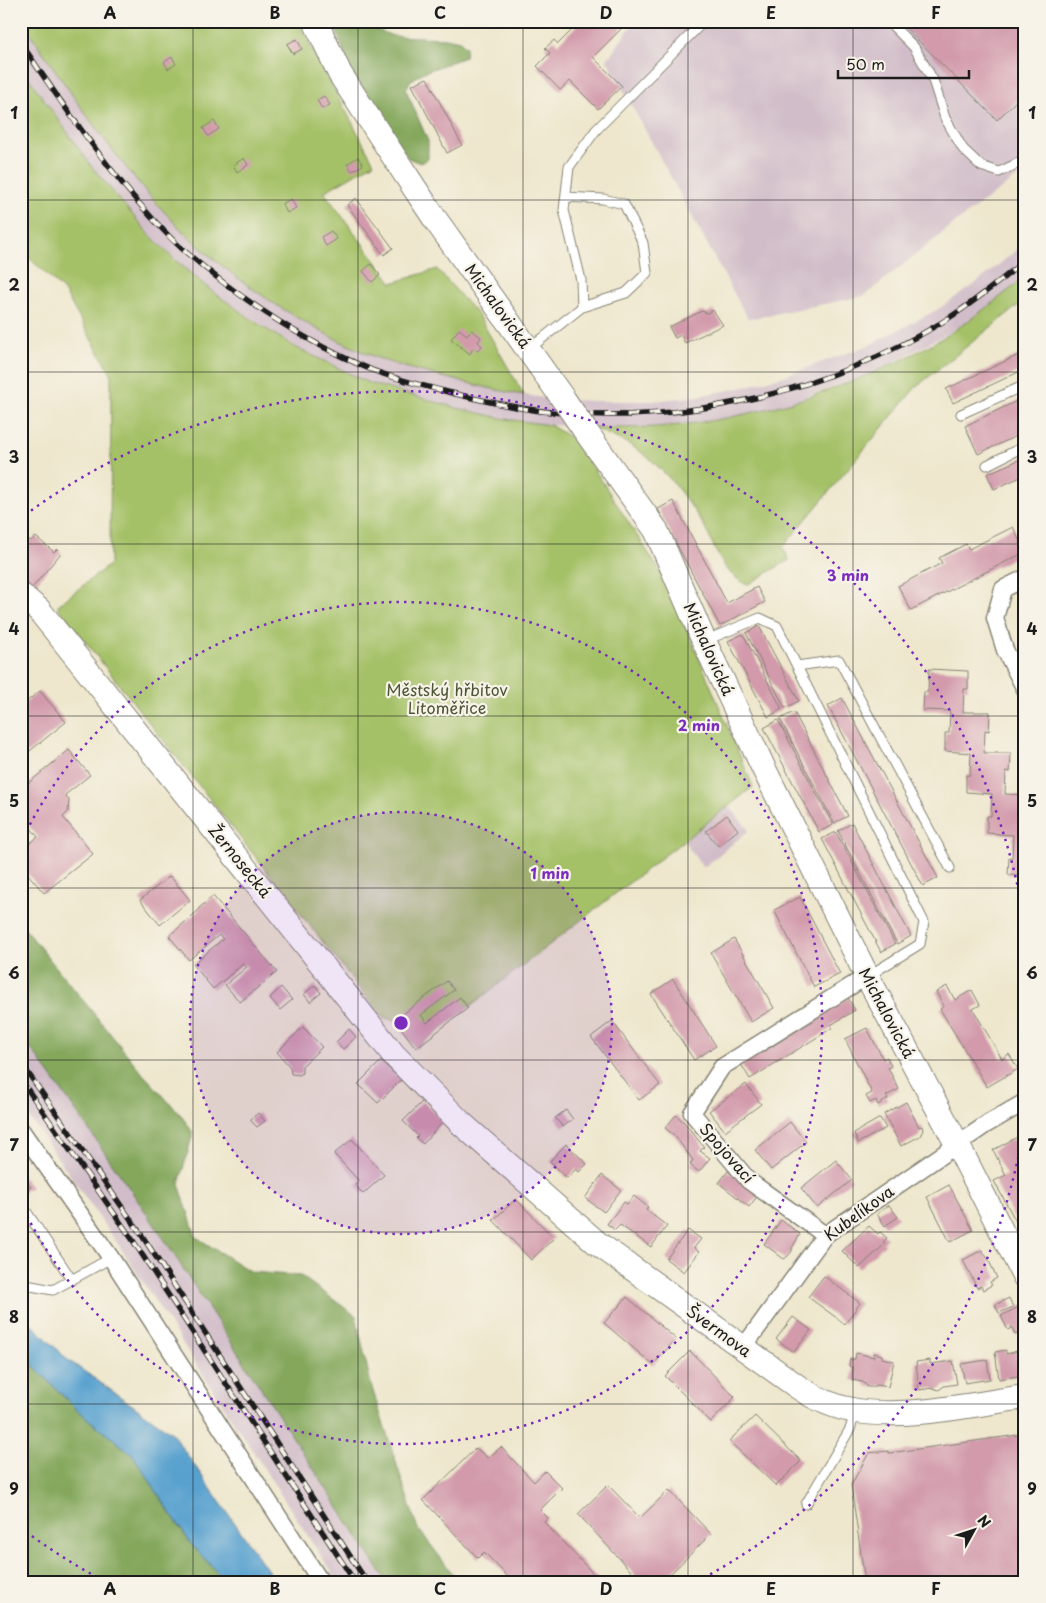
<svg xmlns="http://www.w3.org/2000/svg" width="1046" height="1603" font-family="'Playpen Sans',sans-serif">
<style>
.industrial{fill:#d1bdc9}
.green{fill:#a5c167;stroke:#606e42}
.forest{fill:#84a75c;stroke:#50623c}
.water{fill:#59a1cf;stroke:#3a5e76}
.building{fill:#d29aab}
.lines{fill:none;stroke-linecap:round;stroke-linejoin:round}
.lane-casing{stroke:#858274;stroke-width:11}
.street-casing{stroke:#858274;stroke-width:19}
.secondary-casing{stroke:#858274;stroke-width:26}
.lane{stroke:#fff;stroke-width:9}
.street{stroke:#fff;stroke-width:16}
.secondary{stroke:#fff;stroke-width:24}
.rail-casing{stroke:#1c1c1c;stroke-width:5.5}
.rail{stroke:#f7f3e8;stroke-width:4;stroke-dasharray:11;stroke-linecap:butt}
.secondary-bridge-casing{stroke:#858274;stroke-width:26;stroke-linecap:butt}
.secondary-bridge{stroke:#fff;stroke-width:24}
.grid{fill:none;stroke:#1c1c1c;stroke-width:1;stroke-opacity:0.55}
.ring{fill:none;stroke:#7b2cbf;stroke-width:2.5;stroke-dasharray:2.5 5}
.labels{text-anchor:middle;stroke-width:4.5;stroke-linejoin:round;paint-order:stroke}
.street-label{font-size:16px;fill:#1c1c1c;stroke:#f7f3e8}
.park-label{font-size:16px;fill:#4c5636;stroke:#f7f3e8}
.centre{fill:#7b2cbf;stroke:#f7f3e8;stroke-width:2.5}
.ring-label{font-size:15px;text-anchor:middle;font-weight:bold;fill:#7b2cbf;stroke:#f7f3e8;stroke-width:4.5;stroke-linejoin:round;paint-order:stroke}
.neatline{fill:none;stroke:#1c1c1c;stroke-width:2}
.grid-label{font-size:16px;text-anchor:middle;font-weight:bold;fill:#1c1c1c}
</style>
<rect width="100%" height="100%" fill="#f7f3e8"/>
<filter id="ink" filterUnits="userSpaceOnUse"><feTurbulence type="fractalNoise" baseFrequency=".02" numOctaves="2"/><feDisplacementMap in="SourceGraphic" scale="10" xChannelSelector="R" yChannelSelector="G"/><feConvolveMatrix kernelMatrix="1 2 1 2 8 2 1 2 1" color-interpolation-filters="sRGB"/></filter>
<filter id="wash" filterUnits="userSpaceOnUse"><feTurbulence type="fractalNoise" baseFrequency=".0096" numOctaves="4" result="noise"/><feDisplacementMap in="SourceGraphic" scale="20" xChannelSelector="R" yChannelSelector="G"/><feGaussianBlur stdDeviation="1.12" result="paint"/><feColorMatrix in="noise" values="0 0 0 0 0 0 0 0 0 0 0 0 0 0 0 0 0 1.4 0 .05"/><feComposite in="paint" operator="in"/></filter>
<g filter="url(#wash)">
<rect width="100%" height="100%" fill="#eee7cd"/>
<!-- industrial -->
<path class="industrial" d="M21 21 113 151 167 216 193 241 229 271 306 323 378 358 420 371 511 393 552 399 594 401H653L699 396 740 388 781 377 867 346 937 310 979 281 1025 243V277L995 302 950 332 877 371 788 403 746 414 702 422 655 427 594 428 550 425 506 419 457 408 369 383 293 346 213 292 175 260 148 233 92 167 21 67Z
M635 21H1025V171L951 226 864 296 748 319 607 60Z
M729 806 749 830 703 868 684 841Z
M21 1035 64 1094 154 1224 387 1582H338L120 1247 21 1105Z"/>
<!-- green -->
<path class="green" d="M22 21H297L374 163 324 192 392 283 437 269 478 315 524 395C498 391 472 384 447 378 424 372 400 367 378 358 306 330 219 272 167 215 112 156 67 88 22 21Z
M21 67 92 167 148 233 175 260 213 292 257 323 293 346 369 383 457 408 506 419 550 425 576 441 667 582 753 787 416 1048 395 1020 383 1018 57 606 110 564 111 374 64 291 21 250Z
M1025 277V300L916 387 783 547 789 560 747 585C717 569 716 544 699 518 681 491 660 463 632 446 620 439 606 434 594 428 614 428 634 428 655 427 750 422 871 383 952 332 977 315 1001 297 1025 277Z"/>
<!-- forest -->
<path class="forest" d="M332 21H370L375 29 393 36 446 38 460 41 466 47 465 57 424 72 410 81 406 90 428 141V159L420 163 408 158 353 74Z
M21 924 143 1074 180 1114 193 1133 179 1184 196 1237 251 1272 301 1276 356 1316 371 1385 417 1527 453 1574 461 1582H387L154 1224 64 1094 21 1035Z
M21 1353 78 1411 132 1454 191 1544 226 1582H21Z"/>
<!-- water -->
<path class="water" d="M21 1314 68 1360 172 1433 276 1582H226L191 1544 132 1454 78 1411 21 1353Z"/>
<g id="blocks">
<!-- building -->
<path class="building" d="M581 21H615L622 28 593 57 622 86 598 109 570 81 560 90 537 66 550 53 545 48 554 40 558 44Z
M899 21H1025V92L997 120Z
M297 39 302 49 293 54 287 44Z
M172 57 176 64 168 69 164 62Z
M427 78 462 145 447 153 412 85Z
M324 96 330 105 322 109 317 100Z
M214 121 219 129 208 136 203 128Z
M358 157 363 165 352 171 347 164Z
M244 158 248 165 237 172 233 165Z
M356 198 393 248 384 255 347 205Z
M291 199 296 208 287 213 282 204Z
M331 231 337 239 326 246 321 237Z
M371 264 380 275 372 282 363 271Z
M713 310 723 325 685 343 681 335 675 338 669 327 702 311 707 313Z
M459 329 467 335 471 330 481 337 478 342 482 346 478 351 473 348 470 354 451 339Z
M1025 352V369L953 403 946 389Z
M1025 397V432L978 454 965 426Z
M1025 457V475L994 489 987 474Z
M673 501 727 603 757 587 765 602 720 626 658 509Z
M1013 527 1025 552 911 610 898 586 942 563 939 558 966 544 969 549Z
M21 533 30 541 36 537 54 552 57 549 61 553 32 588 21 578Z
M759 626 799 701 785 708 746 633Z
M743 634 782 709 768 717 728 641Z
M929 669 968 671V689H964L963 712H990L989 731 985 730 984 753H1011L1010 772 1006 771 1005 794 1025 795V876L1008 875 1009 857 1012 858 1013 835 987 833V816H991L992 794 966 792V775H970L971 753 945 751V733H949L950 711 923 710 924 692H928Z
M40 691 66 722 21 758V706Z
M842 698 938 878 923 886 828 706Z
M794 712 848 816 834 823 780 719Z
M778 720 833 825 819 832 764 728Z
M69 750 90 775 65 795 69 800 68 812 63 817 93 854 44 893 21 866V850L38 837 21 816V789Z
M727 815 738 830 718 846 706 831Z
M852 823 911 936 897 944 838 831Z
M836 832 895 944 881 952 822 839Z
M170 876 190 900 160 925 140 900Z
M213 896 277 972 240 1002 225 985 247 967 243 964 213 989 193 964 223 939 219 935 189 960 169 936 199 910 198 909Z
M800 897 840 974 814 987 774 910Z
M734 939 774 1008 751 1022 711 953Z
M673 979 716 1046 694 1060 651 994Z
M447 981 454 990 421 1015 427 1023 460 997 468 1008 416 1048 395 1020Z
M315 985 321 993 310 1002 304 994Z
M947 986 955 1000 972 990 980 1005 973 1009 1002 1059 1009 1054 1018 1069 987 1087 940 1009 944 1006 936 992Z
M281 987 292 1000 280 1010 270 998Z
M848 998 855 1010 831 1025 832 1028 750 1079 741 1064Z
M612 1021 660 1085 639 1100 591 1037Z
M303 1027 322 1047 302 1066V1073L300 1075 291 1074 290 1067 277 1052Z
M867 1028 883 1059 887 1057 891 1066 888 1068 899 1089 886 1096 888 1099 878 1105 876 1100 870 1103 866 1096 872 1093 845 1039Z
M349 1029 356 1037 343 1049 336 1042Z
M381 1061 401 1080 378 1103 358 1084Z
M746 1084 761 1104 725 1131 709 1111Z
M423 1101 443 1122 423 1144 416 1138 418 1136 403 1121Z
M906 1102 919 1127 922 1126 923 1130 920 1136 901 1146 884 1114Z
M566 1110 573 1119 563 1127 555 1118Z
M258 1113 265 1121 257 1127 250 1120Z
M676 1115 684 1122 704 1147 700 1151 710 1158 699 1172 690 1165 693 1160 674 1135 665 1128Z
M880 1118 886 1128 858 1143 854 1133Z
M790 1122 806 1142 771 1170 755 1150Z
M1025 1133V1167L1021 1169 1025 1176V1238L994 1181 1006 1175 993 1150Z
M352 1139 384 1175 363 1194 355 1185 359 1181 334 1154Z
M566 1144 587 1164 579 1172 576 1169 567 1178 550 1161Z
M836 1160 852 1180 817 1208 801 1188Z
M728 1171 759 1194 749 1207 719 1183Z
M21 1175 31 1187 21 1194Z
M602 1175 621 1190 604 1212 585 1198Z
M949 1185 973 1230 950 1242 927 1197Z
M634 1196 648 1207 646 1210 667 1226 651 1247 620 1225 615 1230 607 1224 624 1202 627 1204Z
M516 1199 554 1238 531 1260 493 1220Z
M889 1205 898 1217 885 1226 877 1214Z
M781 1220 800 1234 792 1248V1251L788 1256 784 1259 764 1244Z
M869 1226 878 1234 880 1232 887 1238 883 1242 885 1244 859 1268 842 1251Z
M688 1230 701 1239 694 1248 699 1252 684 1272 666 1259Z
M982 1250 988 1259 997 1278 990 1282 992 1285 983 1290 981 1286 977 1288 963 1260Z
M824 1276 860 1303 845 1324 808 1297Z
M627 1297 676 1339 653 1365 604 1323Z
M1009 1298 1013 1307 999 1313 995 1305Z
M1024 1304 1025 1307V1340L1020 1333 1015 1335 1012 1327 1008 1330 1001 1316Z
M793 1317 811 1330 794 1352 776 1339Z
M1025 1349V1375L999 1379 995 1352 1006 1350V1354Z
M690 1351 735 1397 711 1422 665 1376Z
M856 1353 874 1357V1353L882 1355V1358L894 1361 888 1387 877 1385 873 1387H868L863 1382 852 1380 853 1368 849 1366 850 1359H855Z
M930 1360V1364L953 1361 957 1384 944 1386 939 1390 933 1388 919 1390 916 1362Z
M987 1360 990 1379 965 1383 961 1364Z
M755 1416 801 1461 776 1486 729 1441Z
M1025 1434V1582H865L851 1485 869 1453 888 1451 889 1453Z
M501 1447 534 1482 545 1471 562 1488 540 1510 548 1518 544 1522 601 1582H513L484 1552 478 1558 423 1500 476 1448 488 1458Z
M608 1485 640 1518 669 1490 711 1534 662 1582H641L578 1514Z"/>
</g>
</g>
<g filter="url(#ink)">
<use href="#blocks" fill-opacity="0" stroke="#858274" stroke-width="1"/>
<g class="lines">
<!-- lane casing -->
<g class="lane-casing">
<path id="lane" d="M888 21 914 47 933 80 945 118 963 149 981 166 999 172 1025 160
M566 197 603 199 624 204 643 243 647 273 626 293 582 307
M529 349 582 307 581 280 564 210 569 167 596 130 704 21
M961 414 1025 385
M987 465 1025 446
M704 641 760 618 777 626 924 922 920 944 868 976
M797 666 839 660 950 868
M21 1211 24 1208 72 1280
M21 1281 26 1285 53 1290 111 1258
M806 1504 850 1429 856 1411"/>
</g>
<!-- street casing -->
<g class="street-casing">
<path id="street" d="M1025 578 1003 589 995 618 1005 650 1025 689
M21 1130 111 1258 321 1582
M825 1235 749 1181 692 1113 722 1067 867 976
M743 1348 825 1235 987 1124 1025 1102"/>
</g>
<!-- secondary casing -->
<g class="secondary-casing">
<path id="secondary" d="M315 21 340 74 396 160 435 219 564 400
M584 429 656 530 704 641 764 769 867 976 957 1144 1025 1277
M21 595 39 610 394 1055 462 1124 597 1243 798 1387C816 1399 836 1408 857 1411 909 1419 973 1404 1025 1397"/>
</g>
<!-- lane -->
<use href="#lane" class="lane"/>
<!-- street -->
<use href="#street" class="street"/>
<!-- secondary -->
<use href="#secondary" class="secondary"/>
<!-- rail casing -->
<g class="rail-casing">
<path id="rail" d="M21 43C57 97 95 152 137 201 153 219 168 237 187 253 242 300 304 342 372 370 398 380 425 386 452 393 484 401 518 409 551 412 685 426 830 391 944 321 973 303 999 282 1025 260
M21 1063 141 1234 367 1582
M21 1080 132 1239 355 1582"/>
</g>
<!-- rail -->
<use href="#rail" class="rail"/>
<!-- secondary-bridge casing -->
<g class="secondary-bridge-casing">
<path id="secondary-bridge" d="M564 400 584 429"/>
</g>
<!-- secondary-bridge -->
<use href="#secondary-bridge" class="secondary-bridge"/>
</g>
</g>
<!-- grid -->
<path class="grid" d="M193 21V1582M358 21V1582M523 21V1582M688 21V1582M853 21V1582M21 200H1025M21 372H1025M21 544H1025M21 716H1025M21 888H1025M21 1060H1025M21 1232H1025M21 1404H1025"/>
<!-- distance rings -->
<circle cx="401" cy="1023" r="211" fill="#7b2cbf" fill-opacity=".12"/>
<g class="ring">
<circle cx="401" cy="1023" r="211"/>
<path d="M23 838A421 421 0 1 1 23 1208"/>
<path d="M1024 1127A632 632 0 0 1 698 1581M104 1581A632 632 0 0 1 25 1531M25 515A632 632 0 0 1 1024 919"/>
</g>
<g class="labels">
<!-- street labels -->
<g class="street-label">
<text transform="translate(498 306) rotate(54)" y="6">Michalovická</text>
<text transform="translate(709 649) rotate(66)" y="6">Michalovická</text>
<text transform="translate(240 861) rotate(51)" y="6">Žernosecká</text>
<text transform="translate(887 1013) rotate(62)" y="6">Michalovická</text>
<text transform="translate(727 1153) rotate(49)" y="6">Spojovací</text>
<text transform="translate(859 1213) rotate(-36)" y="6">Kubelíkova</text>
<text transform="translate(719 1331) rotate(36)" y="6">Švermova</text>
</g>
<!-- park labels -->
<g class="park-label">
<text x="447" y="696">Městský hřbitov<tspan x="447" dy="18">Litoměřice</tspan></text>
</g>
</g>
<circle cx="401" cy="1023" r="8" class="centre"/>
<g class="ring-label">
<text x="848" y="581">3 min</text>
<text x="699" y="731">2 min</text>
<text x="550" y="879">1 min</text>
</g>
<!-- margin -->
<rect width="1046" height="1603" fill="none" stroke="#f7f3e8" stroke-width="55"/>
<!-- north arrow -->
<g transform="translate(974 1530) rotate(50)" stroke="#f7f3e8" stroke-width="4" paint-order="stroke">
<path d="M0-4L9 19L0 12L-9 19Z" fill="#1c1c1c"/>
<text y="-8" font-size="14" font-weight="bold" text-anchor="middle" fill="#1c1c1c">N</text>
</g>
<!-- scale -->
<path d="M838 70v8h131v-8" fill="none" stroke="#1c1c1c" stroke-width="2.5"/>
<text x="846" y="70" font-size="15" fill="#1c1c1c" stroke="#f7f3e8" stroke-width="4" paint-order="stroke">50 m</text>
<rect x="28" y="28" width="990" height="1548" class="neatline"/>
<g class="grid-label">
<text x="110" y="19">A</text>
<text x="275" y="19">B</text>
<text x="440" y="19">C</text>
<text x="606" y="19">D</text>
<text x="771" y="19">E</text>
<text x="936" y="19">F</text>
<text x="14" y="119">1</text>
<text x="1032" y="119">1</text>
<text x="14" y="291">2</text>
<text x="1032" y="291">2</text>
<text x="14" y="463">3</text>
<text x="1032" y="463">3</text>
<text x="14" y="635">4</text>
<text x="1032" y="635">4</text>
<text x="14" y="807">5</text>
<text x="1032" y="807">5</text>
<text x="14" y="979">6</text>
<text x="1032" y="979">6</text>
<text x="14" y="1151">7</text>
<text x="1032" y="1151">7</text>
<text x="14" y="1323">8</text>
<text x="1032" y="1323">8</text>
<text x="14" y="1495">9</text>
<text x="1032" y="1495">9</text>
<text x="110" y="1595">A</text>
<text x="275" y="1595">B</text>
<text x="440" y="1595">C</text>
<text x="606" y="1595">D</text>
<text x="771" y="1595">E</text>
<text x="936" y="1595">F</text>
</g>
</svg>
